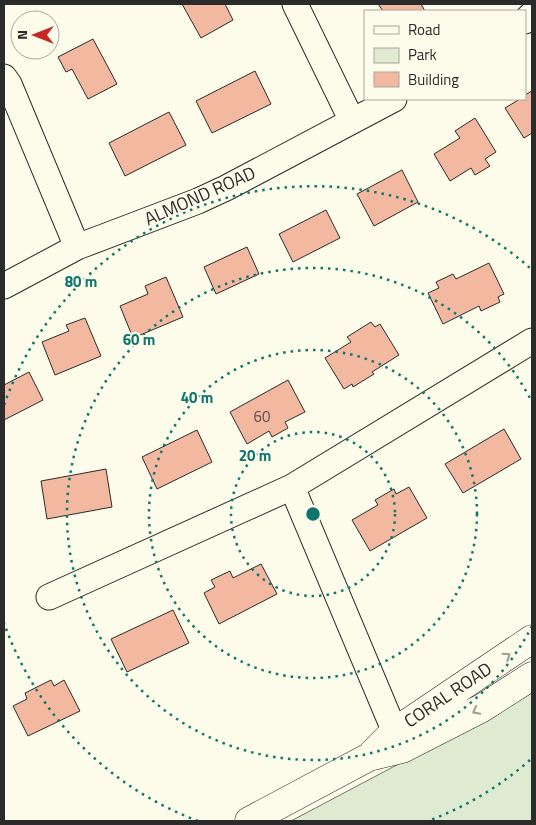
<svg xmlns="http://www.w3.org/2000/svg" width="536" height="825" font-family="'Titillium Web',sans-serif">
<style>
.green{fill:#deebd1;stroke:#74746e}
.building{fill:#f2b8a0;stroke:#2b2b2b}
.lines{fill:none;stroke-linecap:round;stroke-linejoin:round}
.minor-casing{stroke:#2b2b2b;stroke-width:27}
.secondary-casing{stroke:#2b2b2b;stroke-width:29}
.minor{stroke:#fdfbea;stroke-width:25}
.secondary{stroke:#fdfbea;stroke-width:28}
.oneway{stroke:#9e9d94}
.ring{fill:none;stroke:#0f766e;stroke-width:2.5;stroke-dasharray:2.5 5}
.labels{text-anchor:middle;stroke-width:4;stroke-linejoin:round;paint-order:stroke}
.number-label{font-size:15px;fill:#5d4e48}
.street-label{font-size:18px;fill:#2b2b2b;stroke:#fdfbea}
.centre{fill:#0f766e;stroke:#fdfbea;stroke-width:2.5}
.ring-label{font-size:15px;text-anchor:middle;font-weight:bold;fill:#0f766e;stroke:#fdfbea;stroke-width:4;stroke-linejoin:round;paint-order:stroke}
</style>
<rect width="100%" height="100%" fill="#fdfbea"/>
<!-- green -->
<path class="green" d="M532 685V821H291L408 759Z"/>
<!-- building -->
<path class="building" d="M182 4H225L233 20 201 38Z
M378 4H421L425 11H383Z
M93 39 117 84 88 99 72 69 66 72 58 57Z
M255 71 271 104 212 133 196 101Z
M532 91V133L524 138 505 108 520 99H525V95Z
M169 112 186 145 125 176 109 143Z
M475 118 496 152 485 159 490 166 475 175 471 168 450 181 434 154 460 138 455 131Z
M402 170 418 202 374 226 357 194Z
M326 210 340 238 293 262 279 234Z
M247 247 259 274 216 294 204 267Z
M489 263 504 294 498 297 500 302 481 311 479 306 443 324 428 293 439 288 436 282 453 274 456 279Z
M166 277 183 317 133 338 120 306 148 294 145 286Z
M85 318 101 356 55 375 42 342 69 331 66 325Z
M371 322 375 327 380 324 399 355 372 372 374 374 353 387 352 384 344 389 325 358 351 342 347 337Z
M29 372 43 400 4 420V385Z
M288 380 305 412 285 422 288 428 272 437 269 431 247 444 230 412Z
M504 429 521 459 463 493 445 464Z
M197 430 212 462 157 489 142 457Z
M106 469 112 507 47 519 41 481Z
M409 487 427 518 370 551 352 520 378 505 375 500 394 489 396 494Z
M261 564 277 594 219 624 204 593 215 587 211 580 230 571 233 578Z
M173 610 189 643 127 672 111 639Z
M51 680 54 686 64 680 80 711 28 736 13 706 27 699 25 693Z"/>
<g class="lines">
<!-- minor casing -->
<g class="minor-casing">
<path id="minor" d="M295 4 352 121
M525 21 532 14
M4 77 9 84 77 247
M4 286 77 247 198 201 226 188 394 99
M292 487 402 749
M49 597 292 487 532 341"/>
</g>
<!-- secondary casing -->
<g class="secondary-casing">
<path id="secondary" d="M373 753 394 732 532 639
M249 821 369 757 402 749 482 708 532 676"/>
</g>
<!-- minor -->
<use href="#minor" class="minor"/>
<!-- secondary -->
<use href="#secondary" class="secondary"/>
</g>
<!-- one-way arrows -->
<defs><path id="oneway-chevron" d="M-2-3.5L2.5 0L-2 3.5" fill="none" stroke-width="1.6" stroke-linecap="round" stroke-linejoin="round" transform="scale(1.25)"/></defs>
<g class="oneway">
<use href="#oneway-chevron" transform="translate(507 656) rotate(-34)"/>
<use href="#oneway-chevron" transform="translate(476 711) rotate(152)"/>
</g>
<!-- distance rings -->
<g class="ring">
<circle cx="313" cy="514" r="82"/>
<circle cx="313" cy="514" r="164"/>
<path d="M532 626A246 246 0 1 1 532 402"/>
<path d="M530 760A328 328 0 0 1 428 821M198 821A328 328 0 0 1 4 623M4 405A328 328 0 0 1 530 268"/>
</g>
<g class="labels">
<!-- number labels -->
<g class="number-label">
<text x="262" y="422">60</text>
</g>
<!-- street labels -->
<g class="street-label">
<text transform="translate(200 196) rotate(-24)" y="6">ALMOND ROAD</text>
<text transform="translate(448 695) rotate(-34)" y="6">CORAL ROAD</text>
</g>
</g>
<circle cx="313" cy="514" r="8" class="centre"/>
<g class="ring-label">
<text x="81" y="287">80 m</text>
<text x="139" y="345">60 m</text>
<text x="197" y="403">40 m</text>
<text x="255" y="461">20 m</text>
</g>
<!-- border -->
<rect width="536" height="825" fill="none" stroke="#2b2b2b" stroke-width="10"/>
<!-- legend -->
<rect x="364" y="10" width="162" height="90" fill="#fdfbea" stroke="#a9a89e"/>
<rect x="374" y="26" width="25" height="8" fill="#fdfbea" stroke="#a9a89e"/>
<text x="408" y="35" font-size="15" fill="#2b2b2b">Road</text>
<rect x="374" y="48" width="25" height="15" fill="#deebd1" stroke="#a9a89e"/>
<text x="408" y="60" font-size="15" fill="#2b2b2b">Park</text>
<rect x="374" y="72" width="25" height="15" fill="#f2b8a0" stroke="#a9a89e"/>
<text x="408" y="85" font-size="15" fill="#2b2b2b">Building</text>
<!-- north arrow -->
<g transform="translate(35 35) rotate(270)"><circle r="24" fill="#fdfbea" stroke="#a9a89e"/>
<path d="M0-4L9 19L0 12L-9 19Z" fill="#c62828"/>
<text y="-8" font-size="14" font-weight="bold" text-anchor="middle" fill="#2b2b2b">N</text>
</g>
</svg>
